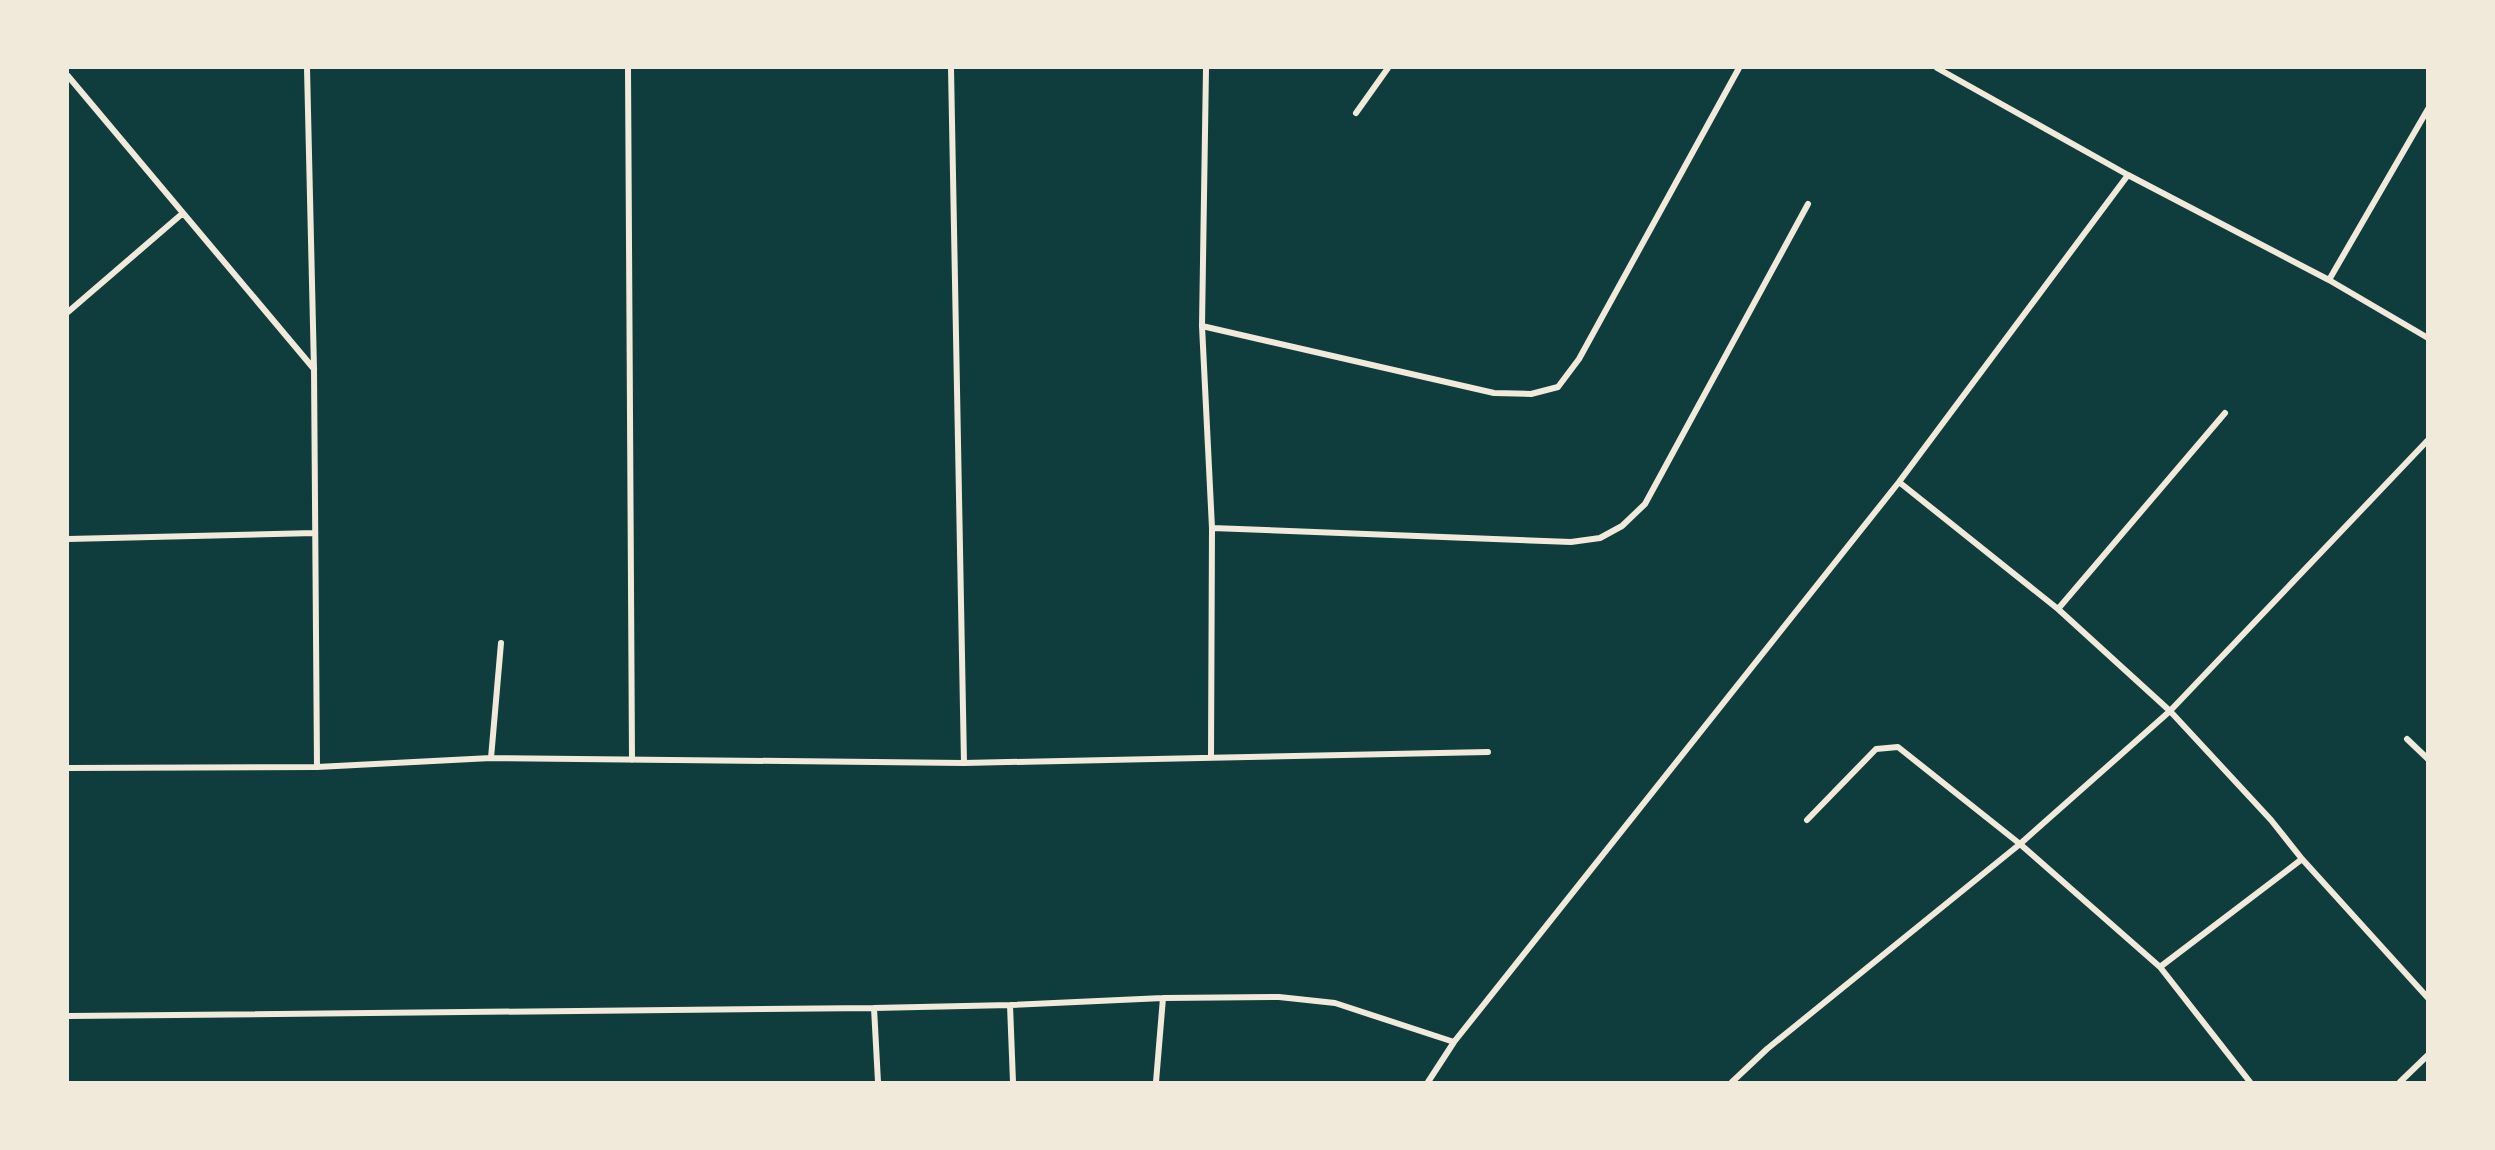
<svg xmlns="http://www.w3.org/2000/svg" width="2495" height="1150" font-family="'Exo 2',sans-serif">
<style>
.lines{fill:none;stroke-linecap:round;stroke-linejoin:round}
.minor{stroke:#f1e9da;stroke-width:6}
</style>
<rect width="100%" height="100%" fill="#0f3d3e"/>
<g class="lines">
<!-- minor -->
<path class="minor" d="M307 68 314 369 317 767
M628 68 632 760
M951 68 964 763
M1206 68 1202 326 1212 528 1211 756
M1937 68 2128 175 2329 280 2428 338
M68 76 314 369
M1356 113 1388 68
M2329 280 2428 109
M68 312 183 213
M1202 326 1494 393 1531 394 1558 387 1579 359 1739 68
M1899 482 2058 609 2170 711 2271 820 2302 859 2428 998
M1212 528 1571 542 1600 538 1622 526 1645 504 1808 204
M68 539 315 533
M2058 609 2225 413
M2407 739 2428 759
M491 758 501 643
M68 768 317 767 491 758 964 763 1488 752
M1807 820 1876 749 1898 747 2020 844 2170 711 2428 440
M2160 967 2250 1082
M1010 1005 1013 1082
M874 1008 878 1082
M68 1016 874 1008 1010 1005 1163 998 1279 997 1335 1003 1454 1042
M1156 1082 1163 998
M1428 1082 1454 1042 1899 482 2128 175
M1732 1082 1767 1049 2020 844 2160 967 2302 859
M2400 1082 2428 1055"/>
</g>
<!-- border -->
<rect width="2495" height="1150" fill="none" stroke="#f1e9da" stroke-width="138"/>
</svg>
